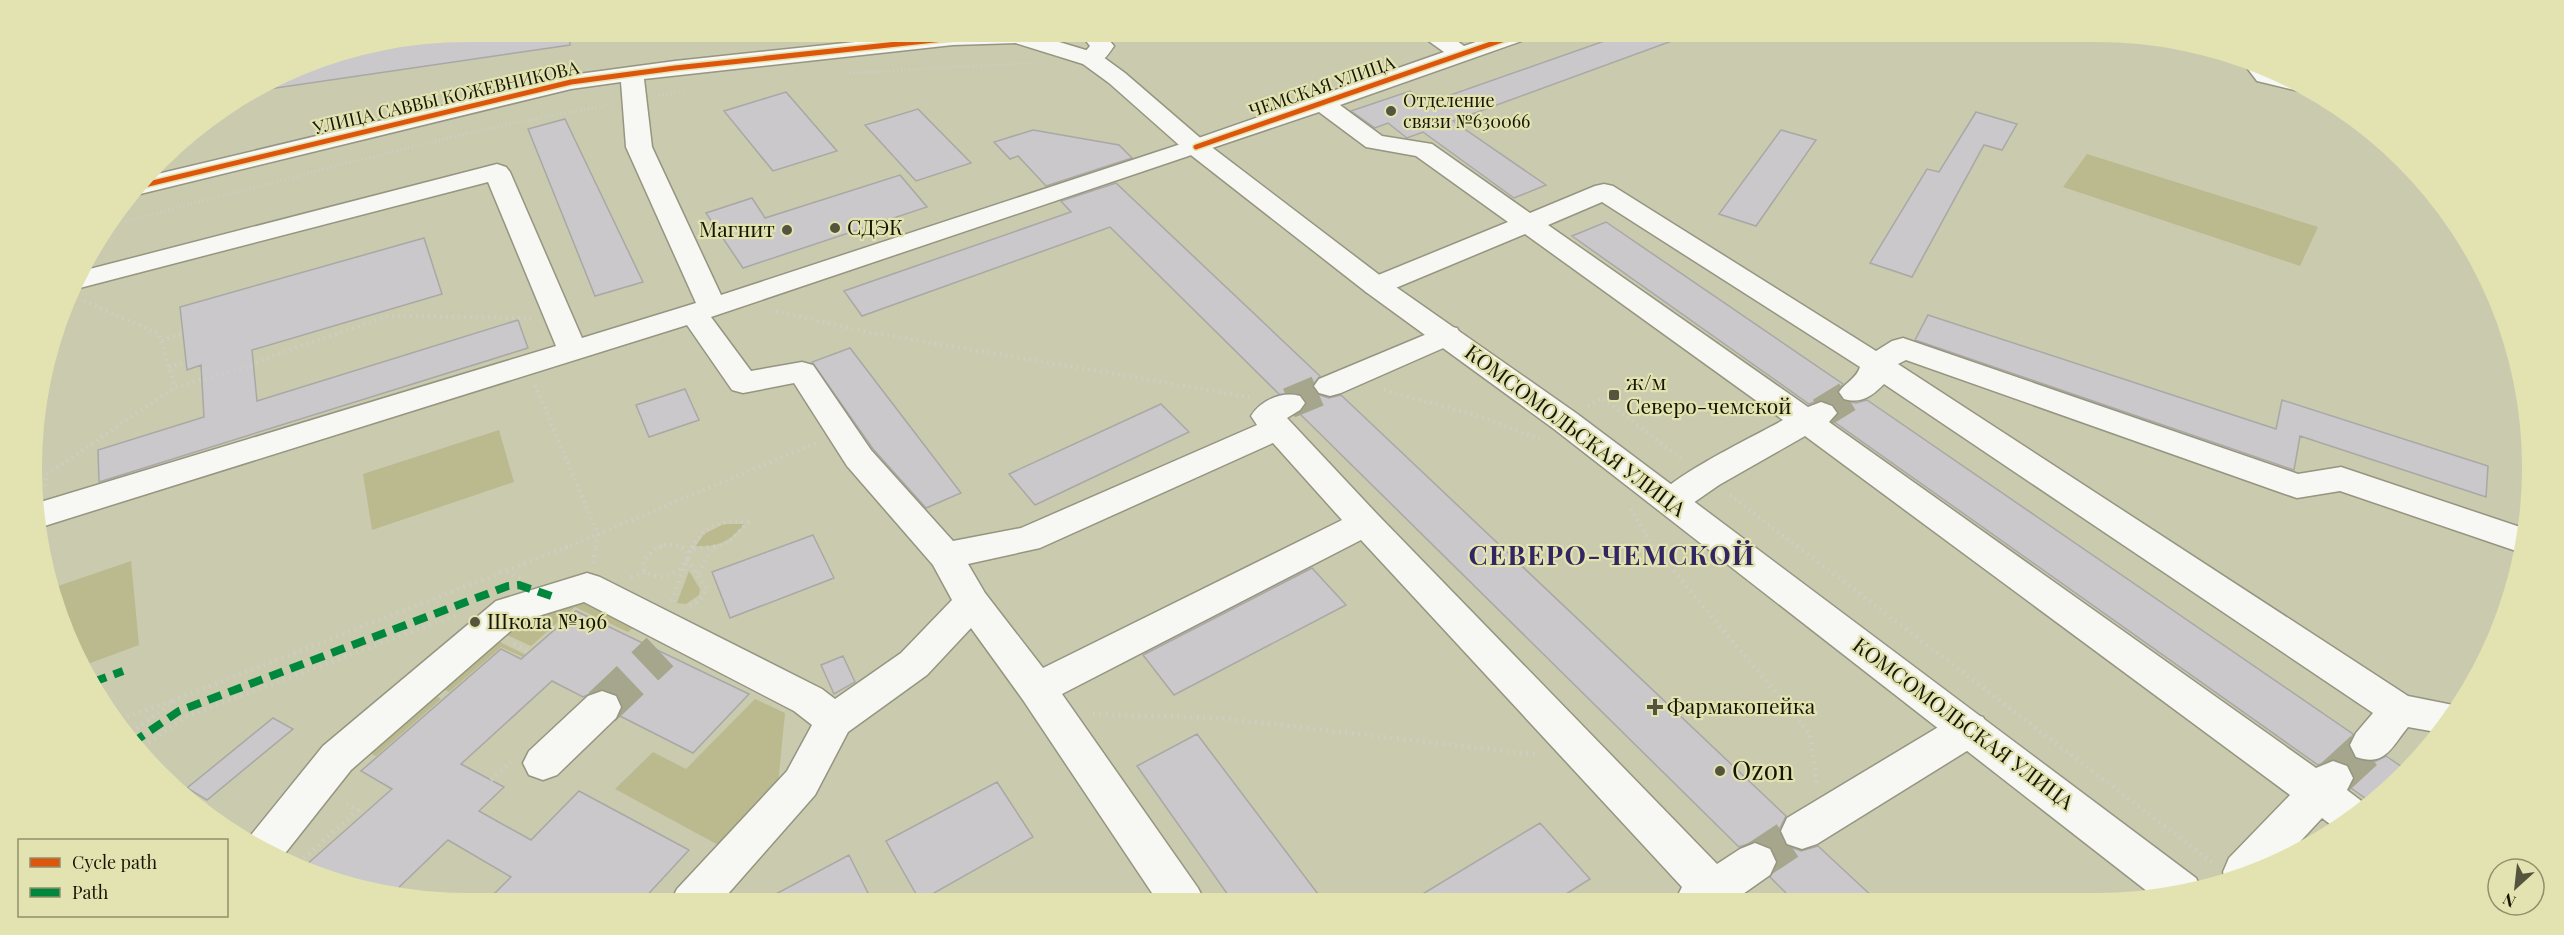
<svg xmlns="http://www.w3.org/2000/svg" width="2564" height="935" font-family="'Playfair Display',serif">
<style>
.green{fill:#baba8e}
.building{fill:#cac8ca;stroke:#a9a8a5;stroke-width:1.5}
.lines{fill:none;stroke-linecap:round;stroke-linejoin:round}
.minor-tunnel-far1{stroke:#a6a68d;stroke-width:31;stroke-dasharray:31 16;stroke-linecap:butt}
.minor-tunnel{stroke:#a6a68d;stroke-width:39;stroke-dasharray:39 20;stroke-linecap:butt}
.minor-casing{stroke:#959580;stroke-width:3}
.major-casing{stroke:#959580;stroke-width:3}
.path-far2{stroke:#cecec5;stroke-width:3;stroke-dasharray:1 3;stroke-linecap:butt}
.path-far1{stroke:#cecec5;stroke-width:4;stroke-dasharray:1.5 4.5;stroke-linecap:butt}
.path{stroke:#cecec5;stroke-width:4.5;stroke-dasharray:1.5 5;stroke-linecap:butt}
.minor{fill:#f7f7f3;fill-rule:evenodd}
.major{fill:#f7f7f3;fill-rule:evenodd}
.quiet{stroke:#00873e;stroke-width:8;stroke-dasharray:14 8;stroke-linecap:butt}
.cycleway-casing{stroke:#e2e3b0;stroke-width:8}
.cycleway{stroke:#dd560c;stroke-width:5}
.poi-dot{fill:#54543f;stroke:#e2e3b0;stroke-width:2}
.labels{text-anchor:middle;stroke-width:4.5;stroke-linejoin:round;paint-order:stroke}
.far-street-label{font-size:18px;fill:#151503;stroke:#e2e3b0}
.far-poi-label{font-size:18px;fill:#151503;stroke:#e2e3b0;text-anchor:start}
.poi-label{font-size:21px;fill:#151503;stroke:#e2e3b0;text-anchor:start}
.street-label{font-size:21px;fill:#151503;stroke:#e2e3b0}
.near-poi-label{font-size:26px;fill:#151503;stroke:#e2e3b0;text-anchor:start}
.district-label{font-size:27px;font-weight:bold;letter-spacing:1.5px;fill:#312661;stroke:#e2e3b0}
</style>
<rect width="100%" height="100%" fill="#cacaaf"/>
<!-- green -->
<path class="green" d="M2087 154 2318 227 2300 266 2063 187Z
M499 430 514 482 372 530 363 474Z
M724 524H744C731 541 717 548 696 546L704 534Z
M131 561 139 645 85 665 59 609 58 586Z
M689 571 700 589 699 595 686 604 677 603Z
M584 594 636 625 628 632 575 607 531 646 498 631Z
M490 637 528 656 525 658 501 647 449 692 435 685Z
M428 691 441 699 376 756 361 749Z
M755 699 785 713 778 784 722 847 615 789 653 752 686 769Z"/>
<!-- building -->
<path class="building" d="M468 32H569L570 45 262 90 301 65 383 40Z
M1630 32H1691V34L1453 121 1546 185 1514 198 1423 132 1407 138 1388 123 1375 128 1351 111 1410 91 1428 103Z
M786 92 837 151 773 171 724 111Z
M918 109 971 163 916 181 865 125Z
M1976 112 2017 124 2002 150 1984 145 1912 277 1870 263 1927 169 1939 172Z
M565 119 643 282 595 296 528 129Z
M1033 130 1119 145 1132 158 1046 186 1018 156 1010 159 994 142Z
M1781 130 1816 140 1756 226 1719 214Z
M900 175 927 207 743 268 706 213 752 198 765 218Z
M1116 183 1320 376 1312 386 1317 394 1329 398 1341 395 1786 816 1779 830 1785 845 1801 851 1818 846 1876 900 1794 901 1770 877 1778 863 1772 848 1756 841 1739 847 1299 413 1307 403 1302 395 1279 394 1110 227 862 316 844 291 1071 212 1061 201Z
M1606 222 1843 384 1837 392 1842 400 1856 403 1867 400 2353 734 2348 746 2355 759 2374 762 2386 756 2405 769 2384 795 2372 803 2351 788 2355 777 2348 764 2332 759 2318 765 1833 421 1839 413 1833 404 1820 400 1809 404 1572 236Z
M424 238 442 294 252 350 257 401 518 320 528 348 99 482 98 450 204 417 201 365 187 370 180 307Z
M1928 315 2276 429 2282 400 2488 466 2486 497 2300 436 2294 470 1915 340Z
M850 348 961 493 926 508 873 449 812 362Z
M685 389 699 420 649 437 636 405Z
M1161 404 1189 432 1035 505 1009 474Z
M813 535 834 578 730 618 712 572Z
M1312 568 1346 605 1174 695 1143 655Z
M576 611 749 694 693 753 620 716 623 706 617 694 601 689 583 697 552 681 461 764 504 787 479 811 531 840 579 791 689 850 640 903H485L511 877 448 840 392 894 355 889 305 866 392 789 361 771 501 649 521 659Z
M843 656 855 682 834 694 821 665Z
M273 718 293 729 207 800 187 788Z
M1197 734 1324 902H1233L1137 766Z
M997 782 1033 837 920 901 886 841Z
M1540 823 1590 879 1555 901H1411Z
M849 855 873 903H759Z"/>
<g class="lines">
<!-- minor-tunnel-far1 -->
<path class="minor-tunnel-far1" d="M1289 403 1330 386
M1821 413 1855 392"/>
<!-- minor-tunnel -->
<path class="minor-tunnel" d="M602 707 660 652
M2335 777 2370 745
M1755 862 1802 831"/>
<!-- minor casing -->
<g class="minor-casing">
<path id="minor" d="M950 32H1025L1028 36 1025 41 1017 43 953 45 644 79 652 147 721 295 1187 142 1444 52 1423 37 1420 32H1445L1464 46 1505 32H1536L1533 37 1340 105 1382 136 1432 144 1530 213 1595 186 1604 184 1613 186 1876 351 1892 341 1903 338 2298 474 2341 467 2353 471 2526 529 2522 553 2340 491 2297 498 2285 494 1906 360 1898 364 2408 696 2458 706 2436 732 2408 727C2391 748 2385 767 2356 757L2350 745 2356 733 2373 713 1884 384C1872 396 1862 404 1844 399L1839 392C1845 383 1857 378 1860 367L1602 202 1548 225 1808 407 1821 402 1832 406 1837 413 1829 422 2316 768 2333 761 2347 766 2353 778 2347 790 2368 806 2335 828 2322 818 2282 861 2225 878 2223 872 2229 858 2290 795 1805 436 1719 485 1683 510 1671 513 1659 510 1654 501C1668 477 1755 436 1783 420L1525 234 1386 292 1376 295 1366 292 1362 286 1366 280 1508 222 1416 156 1366 147 1319 112 711 317 751 371 802 362 813 365 871 450 953 541 1021 528 1257 425 1251 416C1261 400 1282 391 1300 396L1305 403 1300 410 1287 418 1377 514 1717 864 1740 849 1755 843 1770 849 1776 862 1770 875 1743 894 1746 901H1675L1682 887 1361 540 1062 694 1198 888 1205 902H1158L1023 700 971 628 927 675 848 732 815 795 720 903H670L677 889 787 771 812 725 794 711 584 602 522 621 351 770 283 856 247 840 323 746 496 601 587 573 600 577 822 689 835 699 901 653 952 600 933 565 847 466 794 383 743 393 732 390 687 325 38 528 34 504 556 346 488 182 72 290 78 272 497 164 506 167 510 172 582 338 696 303 626 147 621 82 571 89 136 195 130 193 145 177 571 75 675 61ZM1273 443 1342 520 1043 668 985 593 968 564 1040 548Z
M1079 32H1102L1114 46C1106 58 1099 68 1083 64L1079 59 1090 46Z
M2247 60 2289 76 2311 90 2303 92 2257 81 2244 64Z
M1446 326 1457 328 1461 335 1457 342 1341 393 1330 396 1319 393 1314 386 1319 379Z
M602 691 616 696 621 707 616 718 557 775 543 780 529 775 523 763 529 751 588 696Z
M1969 713 1983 717 1989 729 1983 741 1817 844 1802 849 1787 844 1781 831 1787 818 1955 717Z"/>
</g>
<!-- major casing -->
<g class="major-casing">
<path id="major" d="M1000 32H1026L1099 54 1125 73 1205 142 1386 280 1576 413 2196 878 2200 886 2157 899 1554 429 1366 292 1187 152 1109 83 1083 64 1009 41Z"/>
</g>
<!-- path-far2 -->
<path class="path-far2" d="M849 73 1030 63
M659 96 684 91
M106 226C274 184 439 134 610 105"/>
<!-- path-far1 -->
<path class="path-far1" d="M84 301 159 334 175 387
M776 311 862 331 1250 397
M162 341 183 333
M169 367 186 362
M535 385 598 534 596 548
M1384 390 1481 417 1542 440
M1588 406 1602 398 1683 460
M45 486 46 475 175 387 244 368 277 354 389 316 531 318
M1730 495 1799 548
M1631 509 1654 548
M565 548 816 443
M659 548C666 544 676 543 683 548
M692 548C706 523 721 521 748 522L730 541 715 548"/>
<!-- path -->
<path class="path" d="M662 546 652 551 643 562 645 572C662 581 676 575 687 560V551L681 546
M693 546 691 549 720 546
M1653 546 1810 734 1817 786
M1797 546 2213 863
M687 560 707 589 700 600 688 606
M593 563 596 546
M507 572 521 578
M698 573 712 550
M631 577 645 572
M672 601 691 549
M514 644 537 656
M1093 714 1219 718 1539 755
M115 721 172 701
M126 736 179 698 569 546
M138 750 187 716 456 615
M155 771 205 804 202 811
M491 780 511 762
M299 863 358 810 344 802"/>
<!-- minor -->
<use href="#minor" class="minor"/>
<!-- major -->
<use href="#major" class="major"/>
<!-- quiet -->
<path class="quiet" d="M93 682 123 671
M132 743 179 711 508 586 519 585 554 597"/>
<!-- cycleway casing -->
<g class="cycleway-casing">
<path id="cycleway" d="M1196 147 1525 32
M136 187 571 82 675 68 953 38 1017 36"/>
</g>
<!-- cycleway -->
<use href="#cycleway" class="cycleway"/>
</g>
<!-- markers -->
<g class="poi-dot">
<circle cx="1391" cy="111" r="6"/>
<circle cx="835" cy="228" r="6"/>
<circle cx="787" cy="230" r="6"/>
<rect x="1608" y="389" width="12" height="12" rx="3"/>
<circle cx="475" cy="622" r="6"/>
<path d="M1652 698h6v6h6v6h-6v6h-6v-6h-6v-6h6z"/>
<circle cx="1720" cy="771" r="6"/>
</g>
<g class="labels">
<!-- far-street labels -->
<g class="far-street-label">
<text transform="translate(1322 87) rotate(-19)" y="6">ЧЕМСКАЯ УЛИЦА</text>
<text transform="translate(446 98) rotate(-13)" y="6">УЛИЦА САВВЫ КОЖЕВНИКОВА</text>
</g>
<!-- far-poi labels -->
<g class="far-poi-label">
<text x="1403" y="107">Отделение<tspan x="1403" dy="21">связи №630066</tspan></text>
</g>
<!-- poi labels -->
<g class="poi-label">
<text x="847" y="235">СДЭК</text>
<text x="775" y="237" text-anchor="end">Магнит</text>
<text x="1626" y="390">ж/м<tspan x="1626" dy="24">Северо-чемской</tspan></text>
<text x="487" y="629">Школа №196</text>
<text x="1667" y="714">Фармакопейка</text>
</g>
<!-- street labels -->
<g class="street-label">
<text transform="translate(1575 431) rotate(37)" y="7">КОМСОМОЛЬСКАЯ УЛИЦА</text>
<text transform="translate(1963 724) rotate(37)" y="7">КОМСОМОЛЬСКАЯ УЛИЦА</text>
</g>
<!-- near-poi labels -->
<g class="near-poi-label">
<text x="1732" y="780">Ozon</text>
</g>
<!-- district labels -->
<g class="district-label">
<text x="1612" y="565">СЕВЕРО-ЧЕМСКОЙ</text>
</g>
</g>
<!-- crop -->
<path d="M0 0H2564V935H0ZM467 42H2097A425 425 0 0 1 2522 467V468A425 425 0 0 1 2097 893H467A425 425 0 0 1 42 468V467A425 425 0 0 1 467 42Z" fill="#e2e3b0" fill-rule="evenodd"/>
<!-- legend -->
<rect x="18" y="839" width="210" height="78" fill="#e2e3b0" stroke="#90916b" stroke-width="1.5"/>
<rect x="30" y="858" width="30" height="9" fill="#dd560c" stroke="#90916b" stroke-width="1.5"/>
<text x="72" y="869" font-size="18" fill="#151503">Cycle path</text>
<rect x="30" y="888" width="30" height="9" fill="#00873e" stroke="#90916b" stroke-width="1.5"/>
<text x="72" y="899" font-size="18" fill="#151503">Path</text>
<!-- north arrow -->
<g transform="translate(2516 887) rotate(207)"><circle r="28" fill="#e2e3b0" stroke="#90916b" stroke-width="1.5"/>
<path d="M0-4.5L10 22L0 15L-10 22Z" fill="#54543f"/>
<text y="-9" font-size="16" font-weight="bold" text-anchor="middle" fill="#151503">N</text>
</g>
</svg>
